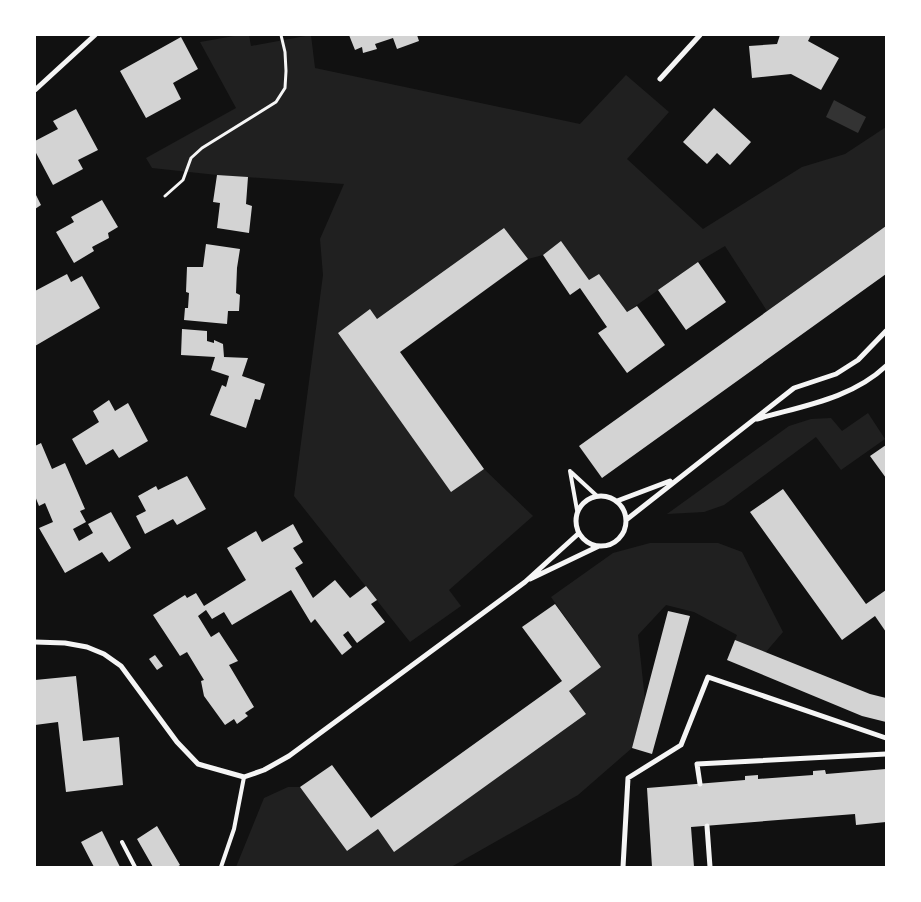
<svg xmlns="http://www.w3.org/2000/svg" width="921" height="902" font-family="'Noto Sans',sans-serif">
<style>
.green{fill:#202020}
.water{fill:#333}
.building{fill:#d3d3d3}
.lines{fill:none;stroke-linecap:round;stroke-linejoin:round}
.path{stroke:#f5f5f5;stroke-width:3}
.service{stroke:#f5f5f5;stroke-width:4}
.minor{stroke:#f5f5f5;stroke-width:5}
</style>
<rect width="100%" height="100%" fill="#111"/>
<!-- green -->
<path class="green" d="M240 35H249L251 46 311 35 315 68 580 124 626 75 669 112 627 159 703 229 802 167 845 154 886 127V226L767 311 725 246 698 262 627 312 599 274 589 280 561 242 543 255 528 259 504 228 377 319 370 309 338 333 451 491 484 469 533 516 449 590 461 606 410 642 294 496 323 275 320 239 344 184 217 175 152 168 146 158 236 108 200 42Z
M868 413 885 439 841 470 816 437 724 505 704 512 667 514 789 426 811 419 831 418 842 431Z
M650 543H718L742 552 783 632 765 653 735 640 737 635 694 612 666 605 638 635 645 700 632 748 578 795 451 867H236L264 798 288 787H300L347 851 378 829 586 714 569 691 601 667 551 597 613 553Z"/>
<!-- water -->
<path class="water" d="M834 100 866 117 858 133 826 117Z"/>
<!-- building -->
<path class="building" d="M349 35H417L419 41 397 49 393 38 375 44 377 49 363 53 362 47 355 50Z
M780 35H811L808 41 839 58 821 90 791 74 752 78 749 46 777 44Z
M181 37 198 69 173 83 181 99 146 118 120 71Z
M714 108 751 142 730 165 717 153 707 164 683 142Z
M76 109 98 150 78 160 83 169 53 185 35 151V141L58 129 53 121Z
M217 175 248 177 246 204 252 206 249 233 217 228 220 203 213 202Z
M35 193 41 205 35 209Z
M102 200 118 227 108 233 109 238 92 247 94 251 74 263 56 232 74 222 71 217Z
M886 226V274L602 478 579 446Z
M504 228 528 259 400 352 484 469 451 492 338 333 370 309 377 319Z
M561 241 589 280 599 274 627 312 637 306 665 345 627 373 598 333 607 327 580 288 570 295 543 255Z
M206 244 240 249 237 268 236 293 240 295 239 311H228L227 324 184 320 185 308H188L189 293 186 292 187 267H203Z
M698 262 726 302 686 330 658 290Z
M67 274 71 282 82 276 100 308 35 346V291Z
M182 329 207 331V341L214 343V340L223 344 224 357 248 358 242 376 265 384 260 400 255 399 246 428 210 415 222 385 226 387 229 376 211 370 215 357 181 355Z
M109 400 115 411 128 403 148 441 119 458 113 449 86 465 72 439 99 422 93 411Z
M41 443 52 469 65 463 85 509 80 511 86 522 73 529 79 541 93 533 88 524 111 512 131 548 109 562 102 552 65 573 39 528 53 522 45 503 39 506 35 496V446Z
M886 445V478L870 456Z
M187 476 206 509 177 525 173 519 145 534 136 516 146 511 138 496 156 486 158 490Z
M783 489 866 604 886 590V632L875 616 842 640 750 512Z
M293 524 303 542 293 548 303 563 295 568 313 598 335 580 350 598 366 586 377 600 371 604 385 622 357 643 348 631 343 635 352 647 342 655 315 619 311 623 291 590 232 625 224 612 212 619 206 610 198 616 211 637 219 632 238 661 229 665 254 707 245 713 248 716 237 724 234 719 225 725 204 696 201 681 204 680 187 652 180 656 153 615 185 595 187 598 196 593 204 606 246 580 227 548 256 531 262 542Z
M555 604 601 667 569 691 586 714 394 852 378 829 347 851 300 787 332 765 371 818 562 681 522 627Z
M668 611 690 616 652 754 632 748Z
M735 640 870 694 886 698V722L862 716 727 660Z
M155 655 163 666 157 670 149 659Z
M76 676 83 741 119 737 123 785 66 792 58 722 35 725V680Z
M886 769V822L856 825 855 814 691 827 694 867H652L647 788 745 780V776L758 775V779L813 775V771L825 770 826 774Z
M157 826 180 865 177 867H153L137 839Z
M102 831 120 867H94L81 842Z"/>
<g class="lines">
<!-- path -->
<path class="path" d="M165 196 183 180 191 158 202 148 276 102 285 88 286 71 285 52 281 35"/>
<!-- service -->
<path class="service" d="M570 471 577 510
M571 472 597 496
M122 842 135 867
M221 867 234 829 244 777"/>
<!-- minor -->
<path class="minor" d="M660 79 700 35
M35 90 95 35
M757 419C802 406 851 399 886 366
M576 521a25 25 0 1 1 50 0a25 25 0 1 1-50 0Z
M617 501 670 481
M626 520 794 388 836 374 858 360 886 331
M530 579 599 546
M35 642 65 643 87 647 104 654 121 666 177 742 198 764 244 777 264 770 289 756 525 582 578 534
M700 784 697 764 886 754
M707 826 710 867
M623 867 628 778 681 745 708 677 886 738"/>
</g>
<!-- border -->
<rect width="921" height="902" fill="none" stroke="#ffffff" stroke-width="72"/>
</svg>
